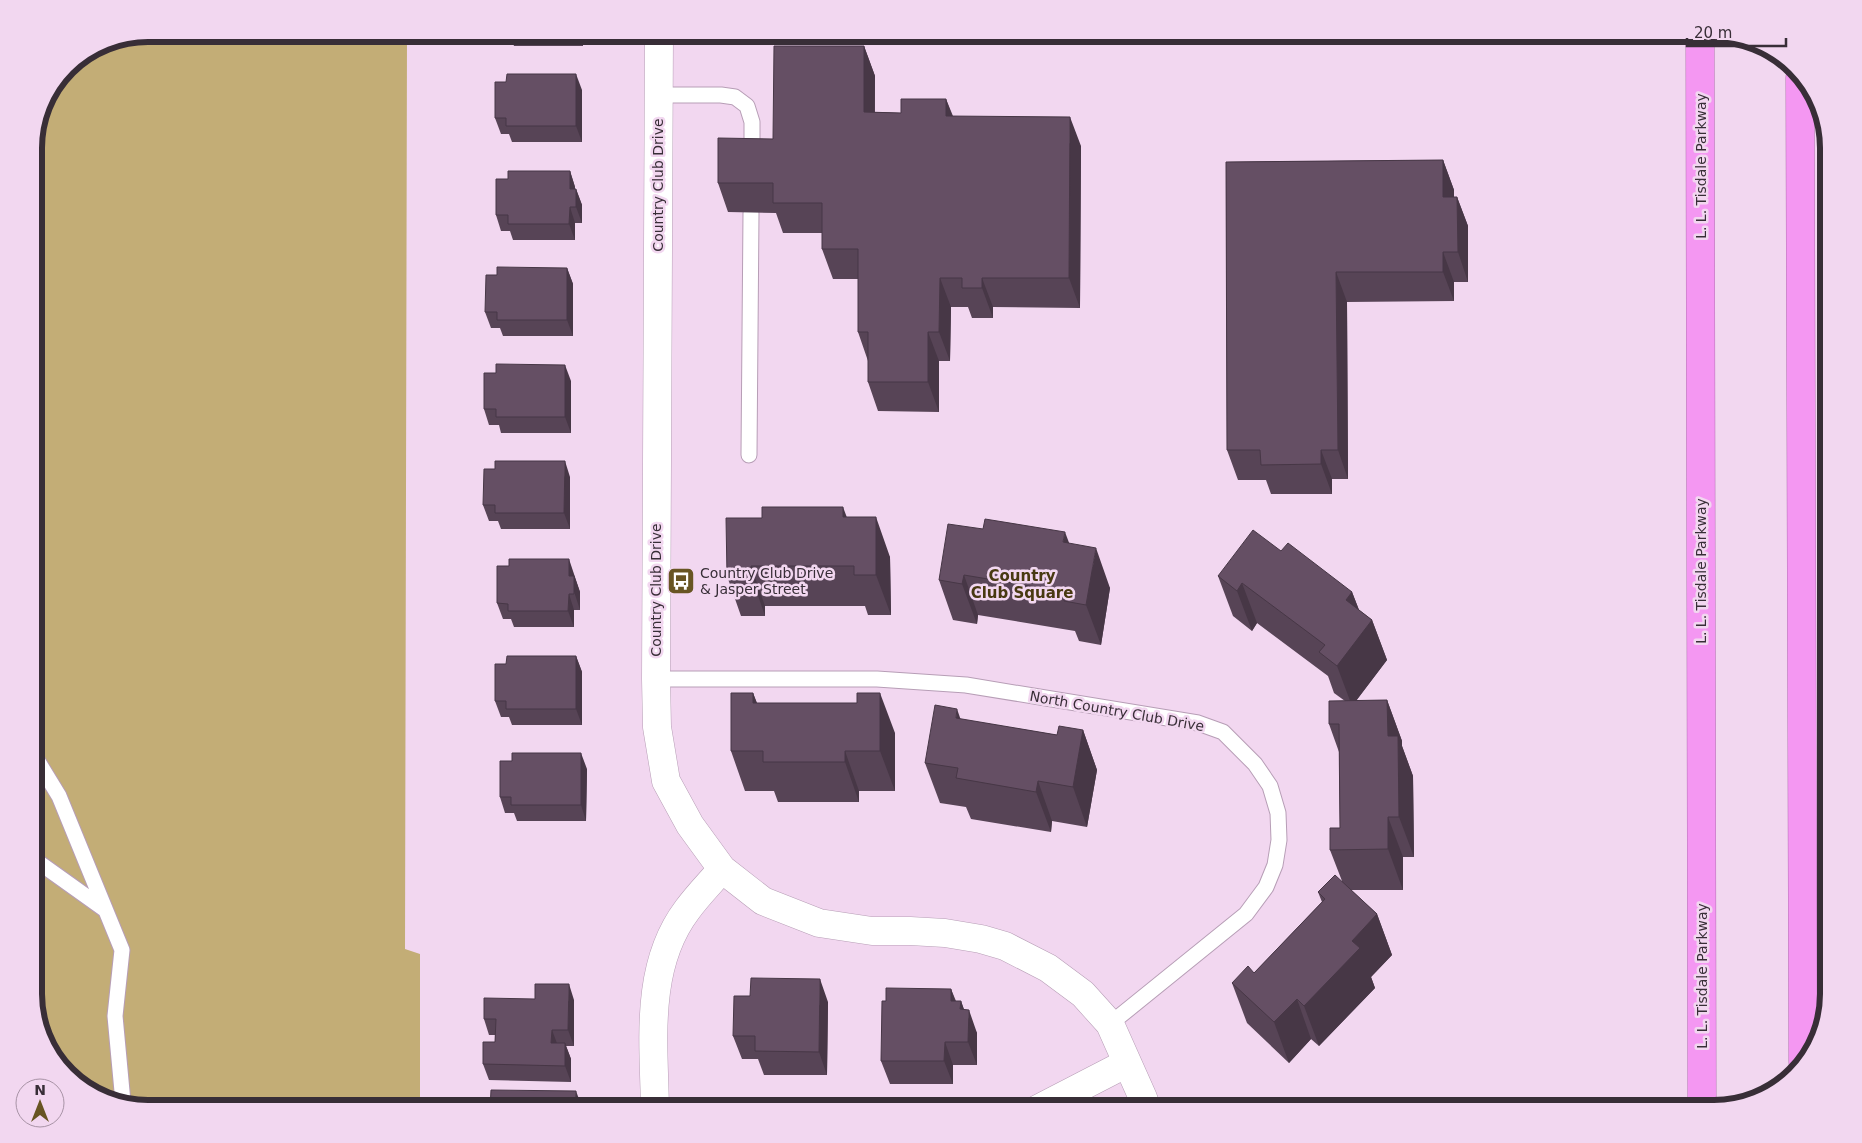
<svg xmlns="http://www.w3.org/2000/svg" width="1862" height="1143" font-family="'DejaVu Sans',sans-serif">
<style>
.green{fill:#c3ad76}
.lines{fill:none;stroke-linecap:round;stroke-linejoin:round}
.service-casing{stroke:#b79eb6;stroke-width:17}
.minor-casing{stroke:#b79eb6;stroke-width:29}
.motorway-casing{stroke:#b272b1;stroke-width:29}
.service{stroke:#fff;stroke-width:15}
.minor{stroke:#fff;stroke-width:28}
.motorway{stroke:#f497f2;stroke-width:28}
.wall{fill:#574456}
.shaded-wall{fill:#473746}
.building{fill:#654f64;stroke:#473746}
.labels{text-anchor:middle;stroke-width:5;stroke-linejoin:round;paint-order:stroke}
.street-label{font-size:14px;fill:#382e37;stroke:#f2d7f0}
.poi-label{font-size:14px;fill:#382e37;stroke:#f2d7f0;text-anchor:start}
.neighbourhood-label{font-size:15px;font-weight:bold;fill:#483911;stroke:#f2d7f0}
.rim{fill:none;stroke:#382e37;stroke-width:6}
</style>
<rect width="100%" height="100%" fill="#f2d7f0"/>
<!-- green -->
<path class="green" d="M148 34H407L405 949 420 954V1109H148L91 1094 49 1052 34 1002V141L45 98 68 67 105 42Z"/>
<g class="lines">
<!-- service casing -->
<g class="service-casing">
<path id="service" d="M658 95H721L735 97 747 106 752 122V160
M749 455 751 213
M656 679H877L966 685 1198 723 1223 732 1255 764 1270 786 1278 813 1279 840 1275 865 1266 887 1246 914 1110 1024
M34 755 59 796 122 950 115 1016 123 1102
M34 859 104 909"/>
</g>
<!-- minor casing -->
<g class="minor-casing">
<path id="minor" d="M659 34 656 679 657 727 666 781 690 825 722 869 763 901 819 923 872 931H910L945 933 981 939 1005 946 1048 968 1083 994 1110 1024 1143 1098 1147 1109
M655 1109C654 1043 644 967 687 910 697 896 710 883 722 869
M1038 1109 1127 1063"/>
</g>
<!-- motorway casing -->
<g class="motorway-casing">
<path id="motorway" d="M1700 34 1702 1109
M1800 78 1803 1062"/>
</g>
<!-- service -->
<use href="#service" class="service"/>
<!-- minor -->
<use href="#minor" class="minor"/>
<!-- motorway -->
<use href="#motorway" class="motorway"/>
</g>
<!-- wall -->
<path class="wall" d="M500 34H583V46H514L511 38H502Z
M864 46 875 76V112L901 113 946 99 953 116 1081 146 1080 308 993 307V318H972L968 307H951L950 361H939V412L878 411 868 382V361L858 332V279H833L822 249V233H783L776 213 728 212 718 183 773 139Z
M506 82 582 90V142H512L509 134H501L495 118Z
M1443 160 1454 190V197H1457L1468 226V282H1454V301L1347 302 1348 479H1332V494H1271L1266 480H1238L1227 450 1226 162Z
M570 171 575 187V189H576L582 205V223H575V240H513L510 231H501L496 215 508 179Z
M567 268 573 284V336H503L500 328H491L485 312Z
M571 381V433H501L499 425H489L484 409Z
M495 469 570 477V529H501L498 521H489L483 505Z
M847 517 890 557 891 615H868L865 606H765V616H741L727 576Z
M1069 543 1110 588 1101 645 1079 641 1075 631 978 615 977 624 953 620 939 580Z
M1281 551 1352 592 1359 610 1372 620 1387 660 1356 701 1387 700 1402 741V746L1413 776 1414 857H1403V890H1351L1377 914 1392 955 1371 977 1375 988 1319 1046 1311 1039 1289 1063 1247 1023 1232 983 1254 973 1322 902 1318 892 1342 881 1330 850 1340 828 1339 752 1329 724 1345 701 1334 693 1328 676 1257 623 1252 631 1233 616 1218 576Z
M574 575 580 592V610H574V627H514L511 619H503L497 603Z
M576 656 582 672V725H512L509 717H501L495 701 506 664Z
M753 693 757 703 895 733V791H859V802H778L774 791H745L731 751Z
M960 719 1057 735 1083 730 1097 770 1087 827 1052 821 1051 832 971 819 966 807 940 803 925 763Z
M587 769 586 821H517L514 813H505L500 797Z
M951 989 956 1001H961L964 1010 977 1033V1065H953V1084H890L881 1061 886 1001Z
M574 1000V1046H566L571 1059V1082L489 1080 483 1064 495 1042V1035H489L484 1019Z
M828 1002 827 1075H764L758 1059H742L733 1036Z"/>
<!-- shaded-wall -->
<path class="shaded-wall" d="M579 34H583V46Z
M864 46 875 76 874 142 864 112Z
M576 74 582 90V142L576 126Z
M946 99 957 129 946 116Z
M1070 117 1081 146 1080 308 1069 278Z
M1443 160 1454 190V226L1443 197Z
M570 171 575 187V205L570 189Z
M576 189 582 205V223L576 207Z
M1457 197 1468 226V282L1458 252Z
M570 207 575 223V240L569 224Z
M1443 252 1454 282V301L1443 272Z
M567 268 573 284V336L567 320Z
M1336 272 1347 302 1348 479 1338 450Z
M940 278 951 307 950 361 939 332Z
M982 278 993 307V318L982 288Z
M928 332 939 361V412L928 382Z
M565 365 571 381V433L565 417Z
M1321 450 1332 479V494L1321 464Z
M565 461 570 477V529L564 513Z
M843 507 858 547 843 517Z
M876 517 890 557 891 615 876 575Z
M1065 532 1080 572 1063 542Z
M1096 548 1110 588 1101 645 1086 605Z
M569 559 580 592V610L569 576Z
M751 566 765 606V616L751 575Z
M964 575 978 615 977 624 962 584Z
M1242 583 1257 623 1252 631 1237 591Z
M1352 592 1366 628 1372 620 1387 660 1352 706 1337 666 1346 600Z
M569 594 574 610V627L568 611Z
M576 656 582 672V725L576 709Z
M753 693 768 733 753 703Z
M880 693 895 733V791L880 751Z
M1387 700 1402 741V746L1413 776 1414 857 1399 817 1388 736Z
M957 709 971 749 956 718Z
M1083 730 1097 770 1087 827 1073 787Z
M845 751 859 791V802L845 762Z
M581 753 587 769 586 821 581 805Z
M1038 781 1052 821 1051 832 1036 792Z
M1388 817 1403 857V890L1388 849Z
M1377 914 1392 955 1371 977 1375 988 1319 1046 1304 1006 1352 941Z
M820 979 828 1002 827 1075 819 1052Z
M569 984 574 1000V1046L568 1030Z
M951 989 959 1012 951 1001Z
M1297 999 1311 1039 1289 1063 1274 1022Z
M961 1001 969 1023V1010L977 1033V1065L968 1042 960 1009Z
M552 1030 558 1046 551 1043Z
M945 1042 953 1065V1084L944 1061Z
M565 1043 571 1059V1082L565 1066Z
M576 1091 582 1107 581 1109H575Z"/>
<!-- building -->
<path class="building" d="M774 46H864V112L901 113V99H946V116L1070 117 1069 278H982V288H962V278H940L939 332H928V382H868V332H858V249H822V203H773V183H718V138L773 139Z
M507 74H576V126H506V118H495V82H506Z
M1443 160V197H1457L1458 252H1443V272H1336L1338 450H1321V464L1261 465 1260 450H1227L1226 162Z
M508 171H570V189H576V207H570L569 224H508V215H496V179H508Z
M497 267 567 268V320H497V312H485L486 275H497Z
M496 364 565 365V417H496V409H484V373H496Z
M495 461H565L564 513H495V505H483L484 469H495Z
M762 507H843V517H876V575H854V566H751V575L727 576 726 518H762Z
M985 519 1065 532 1063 542 1096 548 1086 605 1064 601 1066 592 964 575 962 584 939 580 948 524 983 529Z
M1253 530 1281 551 1288 543 1352 592 1346 600 1372 620 1337 666 1319 652 1325 645 1242 583 1237 591 1218 576Z
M509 559H569V576H574V594H569L568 611H508V604L497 603V566H509Z
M507 656H576V709H506V701H495V664H506Z
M731 693H753V703H857V693H880V751H845V762H763V751H731Z
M1387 700 1388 736H1398L1399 817H1388V849L1330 850V828H1340L1339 724H1329V701Z
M935 705 957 709 956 718 1057 735 1059 726 1083 730 1073 787 1038 781 1036 792 956 778 958 768 925 763Z
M512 753H581V805H511V797H500V761H512Z
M1335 875 1377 914 1352 941 1360 948 1304 1006 1297 999 1274 1022 1232 983 1248 966 1254 973 1325 899 1318 892Z
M751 978 820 979 819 1052 755 1051V1036H733L734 996H750Z
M535 984H569L568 1030H552L551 1043H565V1066L483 1064V1042H495L496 1019H484V998L535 999Z
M886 988 951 989V1001H961L960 1009 969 1010 968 1042H945L944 1061H881L882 1001H886Z
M491 1090 576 1091 575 1109H490Z
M1245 1108 1316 1109H1245Z"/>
<!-- icons -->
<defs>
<g id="bus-square" transform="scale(1.4375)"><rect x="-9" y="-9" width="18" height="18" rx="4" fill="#685523" stroke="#f2d7f0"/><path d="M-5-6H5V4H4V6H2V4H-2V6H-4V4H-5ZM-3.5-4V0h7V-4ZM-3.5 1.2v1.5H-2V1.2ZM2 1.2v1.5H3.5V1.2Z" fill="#fff"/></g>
</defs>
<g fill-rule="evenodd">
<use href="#bus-square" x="681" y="581"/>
</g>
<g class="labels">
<!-- street labels -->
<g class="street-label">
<text transform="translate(1701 166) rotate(-90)" y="5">L. L. Tisdale Parkway</text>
<text transform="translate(658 185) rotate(-90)" y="5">Country Club Drive</text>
<text transform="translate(1701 571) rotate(-90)" y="5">L. L. Tisdale Parkway</text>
<text transform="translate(656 590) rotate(-90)" y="5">Country Club Drive</text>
<text transform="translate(1117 711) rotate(10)" y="5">North Country Club Drive</text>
<text transform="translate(1702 976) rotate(-90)" y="5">L. L. Tisdale Parkway</text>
</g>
<!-- poi labels -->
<g class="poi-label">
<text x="700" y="578">Country Club Drive<tspan x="700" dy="16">&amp; Jasper Street</tspan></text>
</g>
<!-- neighbourhood labels -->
<g class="neighbourhood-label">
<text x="1022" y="581">Country<tspan x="1022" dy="17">Club Square</tspan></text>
</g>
</g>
<!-- crop -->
<path d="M0 0H1862V1143H0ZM148 42H1714A106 106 0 0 1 1820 148V994A106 106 0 0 1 1714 1100H148A106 106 0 0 1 42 994V148A106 106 0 0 1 148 42Z" fill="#f2d7f0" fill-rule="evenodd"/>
<path class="rim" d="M148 42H1714A106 106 0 0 1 1820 148V994A106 106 0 0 1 1714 1100H148A106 106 0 0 1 42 994V148A106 106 0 0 1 148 42Z"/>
<!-- north arrow -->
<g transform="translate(40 1103)"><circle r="24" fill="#f2d7f0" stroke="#a893a6"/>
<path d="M0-4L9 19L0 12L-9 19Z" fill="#685523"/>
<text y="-8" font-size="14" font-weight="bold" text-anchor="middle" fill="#382e37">N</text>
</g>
<!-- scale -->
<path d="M1687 38v8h99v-8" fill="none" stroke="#382e37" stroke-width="2.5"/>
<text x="1694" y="38" font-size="15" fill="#382e37" stroke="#f2d7f0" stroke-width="4" paint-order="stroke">20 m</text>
</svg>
